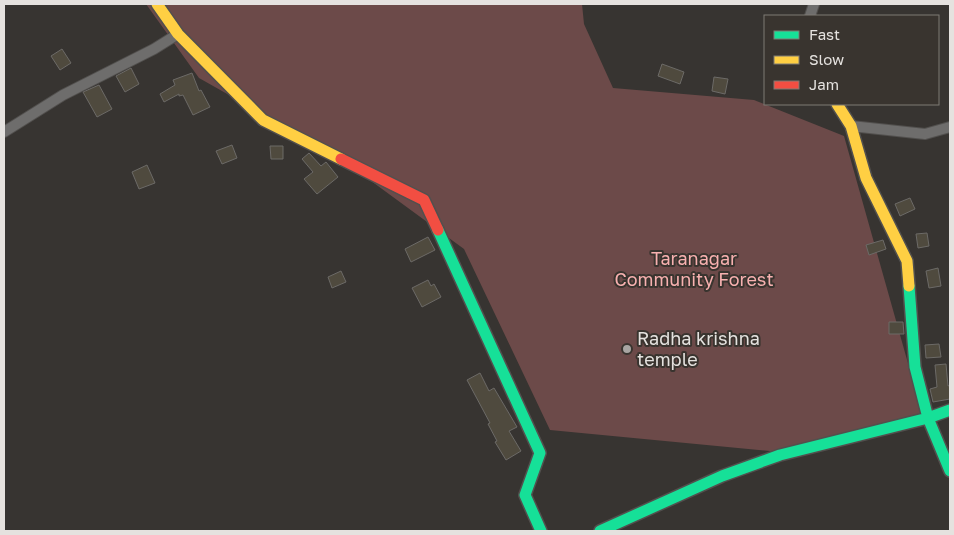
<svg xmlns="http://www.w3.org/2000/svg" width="954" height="535" font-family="'Golos Text',sans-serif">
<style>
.green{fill:#6c4a49}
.building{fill:#4f4a3e;stroke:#6c6a67}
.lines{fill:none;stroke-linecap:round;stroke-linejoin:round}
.street-casing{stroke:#52504e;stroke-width:12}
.fast-casing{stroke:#52504e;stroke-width:14}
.slow-casing{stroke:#52504e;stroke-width:14}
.jam-casing{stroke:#52504e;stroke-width:14}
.street{stroke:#6e6d6c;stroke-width:10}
.fast{stroke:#16e098;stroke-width:11}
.slow{stroke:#ffcf43;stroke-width:11}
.jam{stroke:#f24e42;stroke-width:11}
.poi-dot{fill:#a8a5a2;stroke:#39342f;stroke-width:2}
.labels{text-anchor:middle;stroke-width:4;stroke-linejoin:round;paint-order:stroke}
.park-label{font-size:18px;fill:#f8b1b0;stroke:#39342f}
.poi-label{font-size:18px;fill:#e5e2df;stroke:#39342f;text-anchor:start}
</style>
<rect width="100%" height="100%" fill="#373431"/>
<!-- green -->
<path class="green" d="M146 4H582L584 24 613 88 754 100 844 136 924 420 801 454 550 430 464 249 337 156 199 78Z"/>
<!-- building -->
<path class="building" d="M62 49 71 63 60 70 51 56Z
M662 64 684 72 680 84 658 76Z
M131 68 139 84 125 92 116 76Z
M192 73 199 91 201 90 210 107 193 115 183 95 179 96V94L164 102 160 94 175 85 173 80Z
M714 77 728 79 725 94 712 91Z
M99 85 112 109 97 117 83 92Z
M232 145 237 158 222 164 216 151Z
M270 146H283V159H271Z
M309 153 321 166 326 162 338 177 317 194 304 179 313 172 302 159Z
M147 165 155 183 139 189 132 172Z
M910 198 915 209 900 216 895 204Z
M927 233 929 246 918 248 916 234Z
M428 237 435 250 411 262 405 249Z
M883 240 886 249 869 255 866 245Z
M938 268 941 286 929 288 926 271Z
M341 271 346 282 332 288 328 277Z
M428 280 431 286 434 284 441 297 422 307 412 288Z
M889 322H903L904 334H889Z
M939 344 941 357 926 358 925 345Z
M946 364 948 386 950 385V399L933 402 930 389 937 387 935 365Z
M480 373 489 391 494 388 517 427 509 431 521 451 506 460 495 442 497 441 488 424 490 423 467 380Z"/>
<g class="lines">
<!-- street casing -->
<g class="street-casing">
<path id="street" d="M810 16 814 4
M851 126 925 134 950 127
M4 132 63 95 154 49 178 34"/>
</g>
<!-- fast casing -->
<g class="fast-casing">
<path id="fast" d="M438 230 540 453 525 495 541 531
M909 286 915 367 928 418 950 471
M600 531 722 476 780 455 928 418 950 410"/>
</g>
<!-- slow casing -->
<g class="slow-casing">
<path id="slow" d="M157 4 178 34 263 120 341 159
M837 104 851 126 866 178 907 261 909 286"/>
</g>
<!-- jam casing -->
<g class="jam-casing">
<path id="jam" d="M341 159 424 200 438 230"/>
</g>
<!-- street -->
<use href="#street" class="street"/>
<!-- fast -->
<use href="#fast" class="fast"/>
<!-- slow -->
<use href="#slow" class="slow"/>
<!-- jam -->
<use href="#jam" class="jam"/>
</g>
<!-- markers -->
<circle class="poi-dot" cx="627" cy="349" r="5"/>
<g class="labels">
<!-- park labels -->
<g class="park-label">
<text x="694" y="265">Taranagar<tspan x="694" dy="21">Community Forest</tspan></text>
</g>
<!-- poi labels -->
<g class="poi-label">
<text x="637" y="345">Radha krishna<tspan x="637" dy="21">temple</tspan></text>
</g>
</g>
<!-- border -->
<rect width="954" height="535" fill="none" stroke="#e5e2df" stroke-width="10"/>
<!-- legend -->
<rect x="764" y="15" width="175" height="90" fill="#39342f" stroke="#7e7a75"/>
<rect x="774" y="31" width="25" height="8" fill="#16e098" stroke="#7e7a75"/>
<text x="809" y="40" font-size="15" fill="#e5e2df">Fast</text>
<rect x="774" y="56" width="25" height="8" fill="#ffcf43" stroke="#7e7a75"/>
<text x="809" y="65" font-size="15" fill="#e5e2df">Slow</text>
<rect x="774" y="81" width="25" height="8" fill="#f24e42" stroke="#7e7a75"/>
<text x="809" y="90" font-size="15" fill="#e5e2df">Jam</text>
</svg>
